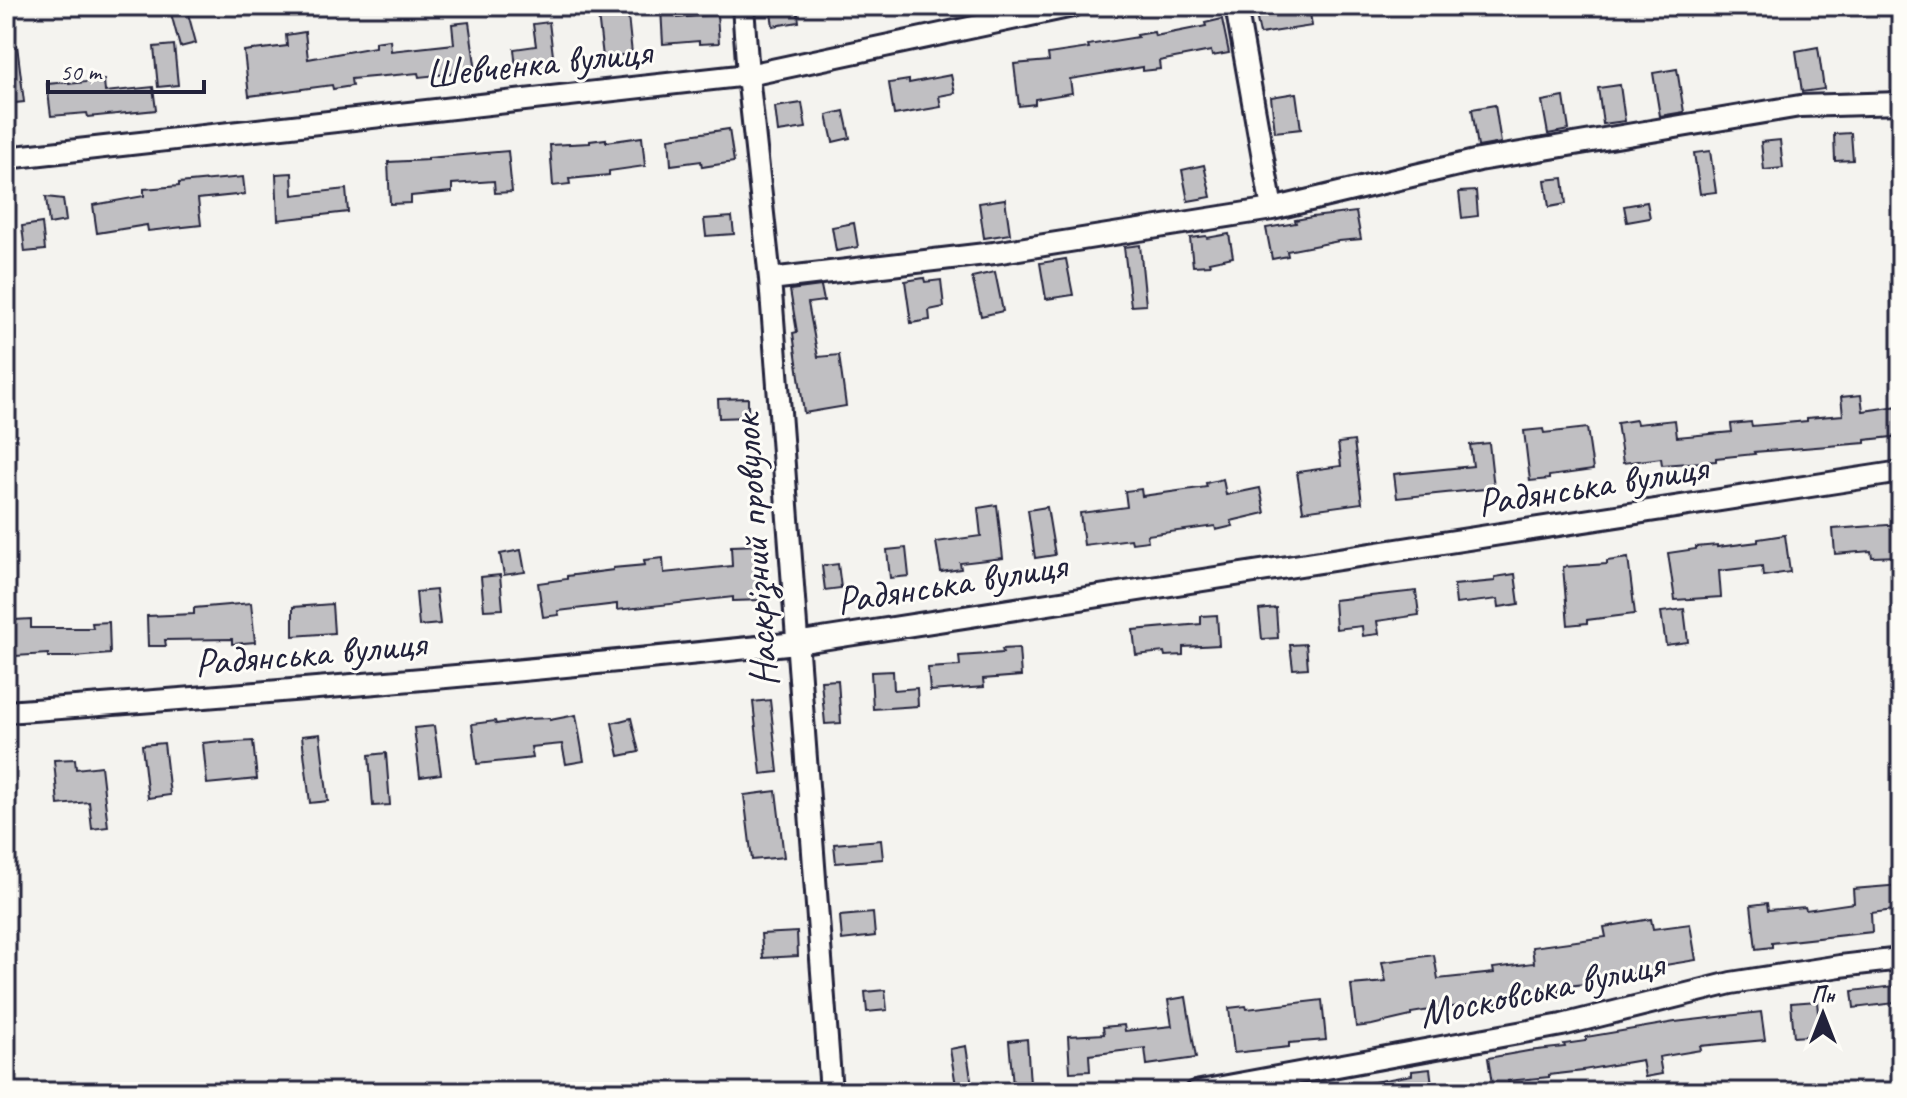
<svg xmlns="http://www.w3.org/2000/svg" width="1907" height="1098" font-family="Caveat,sans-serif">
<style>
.building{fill:#c0bfc2;stroke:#22223b;stroke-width:2}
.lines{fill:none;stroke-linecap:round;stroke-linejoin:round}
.minor-casing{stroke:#22223b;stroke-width:26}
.minor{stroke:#fdfcf7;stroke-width:20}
.labels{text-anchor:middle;stroke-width:6;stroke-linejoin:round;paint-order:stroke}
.street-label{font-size:40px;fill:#22223b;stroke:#fdfcf7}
</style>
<rect width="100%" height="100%" fill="#f4f3ef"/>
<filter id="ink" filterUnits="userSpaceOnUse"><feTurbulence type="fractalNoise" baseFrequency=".0125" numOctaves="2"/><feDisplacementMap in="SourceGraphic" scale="16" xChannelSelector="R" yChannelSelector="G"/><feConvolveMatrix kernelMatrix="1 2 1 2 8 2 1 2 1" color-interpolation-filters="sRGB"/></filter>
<g filter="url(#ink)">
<!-- building -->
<path class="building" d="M169 6H186L196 43 180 47Z
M597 6H627L632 54 603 57Z
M770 6H797L799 22 773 26Z
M1279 6H1309L1312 26 1260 34 1255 10Z
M677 7 678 18 717 14 719 43 699 44V41L663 44 661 8Z
M1222 19 1229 53 1212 56 1211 51 1159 61 1160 69 1143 71V67L1070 79 1072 93 1035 99V104L1019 106 1014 64 1049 61 1048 54 1089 48 1088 45 1138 37 1137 35 1154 32 1155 36 1206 26 1205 23Z
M469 22 476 71 419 77 418 73 351 79 352 86 333 89 332 85 249 96 244 51 287 46 286 35 305 32 308 59 375 47V42L390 40 391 51 454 44 452 24Z
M549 22 554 64 516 68 514 49 536 46 533 24Z
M6 45H17L24 102 6 104Z
M174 45 178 85 158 87 154 47Z
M1818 47 1824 89 1802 92 1796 51Z
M1677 69 1684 112 1660 116 1653 73Z
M951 75 955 93 939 96 941 107 894 115 889 83 909 80V83Z
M104 80 105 92 153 87 156 110 88 117 87 113 51 116 47 84 69 82V84Z
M1620 85 1625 121 1603 124 1598 88Z
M1296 93 1301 129 1275 132 1271 97Z
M1564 97 1569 130 1548 134 1542 101Z
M802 103 806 128 778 132 775 107Z
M1495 105 1501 143 1478 147 1472 109Z
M844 111 850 138 833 142 827 115Z
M729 129 734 162 702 167 701 161 671 165 669 138Z
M1851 133 1853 160 1835 161 1834 134Z
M642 137 645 166 609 171V175L569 179 570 184 553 186 550 145 590 143V141L606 139V142Z
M1780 140 1783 168 1764 170 1761 142Z
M508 151 512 192 495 193 494 181 452 184V192L411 196V203L390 204 388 162 428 160V158Z
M1710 151 1716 192 1700 194 1694 153Z
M1204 165 1211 197 1188 201 1182 170Z
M292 173 293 195 346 189 348 212 278 220 276 174Z
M243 177 245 194 198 199 201 225 148 231 147 225 97 233 93 205 144 196V189L179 186V183Z
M1563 178 1566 204 1549 207 1545 180Z
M1476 191 1478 216 1462 218 1459 192Z
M46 197 63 199 66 221 49 224Z
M1005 199 1010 234 984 238 979 203Z
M1647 202 1650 218 1627 222 1624 206Z
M1356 212 1361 239 1339 241 1287 251 1288 256 1272 259 1266 228 1296 223 1295 220 1312 217Z
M732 217 734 234 706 236 704 219Z
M42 223 45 250 25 252 22 226Z
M854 223 858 247 836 251 832 227Z
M1229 234 1233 257 1209 262 1210 265 1193 266 1190 238 1206 236 1207 238Z
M1140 245 1146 305 1131 306 1124 247Z
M1066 259 1073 295 1046 299 1040 263Z
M995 272 1003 311 981 316 972 277Z
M924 278 925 282 941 280 944 307 929 310 930 320 911 323 905 281Z
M821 286 824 301 808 303 818 357 839 355 846 406 804 413 793 333 797 332 790 290Z
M1861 395 1863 411 1899 406 1901 436 1865 440V443L1754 452 1755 454 1716 458V461L1662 465 1661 458 1623 463 1617 423 1636 420 1637 424 1675 420 1677 437 1732 432 1731 424 1751 422 1752 426 1807 421V418L1843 415 1841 397Z
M748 398V417L719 418 718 399Z
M1587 428 1593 470 1549 476V479L1530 481 1524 431 1543 429 1544 433Z
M1354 441 1362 503 1303 511 1297 472 1341 466 1338 443Z
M1489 443 1494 488 1397 498 1394 474 1473 466 1470 445Z
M1223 479 1226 495 1260 488 1265 513 1231 521 1233 526 1216 530 1215 526 1147 535 1148 541 1132 543 1131 539 1084 545 1080 513 1127 507 1125 491 1141 489 1142 496 1207 487 1206 483Z
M997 505 1003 558 960 563 961 569 941 572 936 542 981 536 978 508Z
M1047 507 1055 555 1035 558 1028 510Z
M1901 524V556L1872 557 1871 551 1835 554 1833 529Z
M1785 535 1790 572 1763 576 1762 566 1719 571 1721 597 1675 600 1668 553 1696 549V547L1717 545V547L1758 542V539Z
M760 545 762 600 733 601V597L617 610V604L558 611 559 615 543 617 538 583 567 579V576L613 570V568L645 565 644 560 663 558 664 573 732 566 731 546Z
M906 548 909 576 890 578 887 550Z
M521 550 525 572 504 575 500 554Z
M1628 558 1635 614 1587 620V623L1568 625 1563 567 1607 564V561Z
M838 564 841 588 825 590 822 566Z
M1515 574 1519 604 1499 607 1498 599 1456 604 1454 585 1495 581V577Z
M500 575 503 609 484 610 481 577Z
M436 590 440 624 419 626 416 592Z
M1416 591 1419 615 1377 621 1379 634 1363 636 1362 626 1336 629 1334 600Z
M251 603 255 642 232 644V639L165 640 166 646H148L147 616 194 614V608Z
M332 604 334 633 293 636V607Z
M1276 608 1278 638 1262 639 1259 610Z
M1684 609 1688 642 1666 645 1661 612Z
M1217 615 1219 645 1183 647V655L1165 656 1164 652 1136 655 1133 630 1201 624V616Z
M31 619V628H93L92 623 109 622 110 654 73 657H48V654L15 656 14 620Z
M1306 644 1308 668 1293 669 1290 645Z
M1019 648 1021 676 983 679 984 687 930 691 928 668 960 666 959 656 1003 653 1002 649Z
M893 671 894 690 917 688 918 706 873 709 871 672Z
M838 680 841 723 825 724 821 681Z
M770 700 778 772 761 774 753 702Z
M576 715 584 761 566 764 562 744 531 747 533 758 477 764 472 724 495 721 496 724 526 719 550 718V720Z
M631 718 639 752 619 756 612 723Z
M434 726 441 774 420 777 414 728Z
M320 734 328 801 310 803 302 736Z
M221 741V743L253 741 257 779 207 784 203 743Z
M164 743 170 795 148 798 142 745Z
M386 753 390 805 373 806 369 755Z
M75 759 76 769 101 766 108 827 92 829 89 802 58 805 54 760Z
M776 791 784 857 752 860 744 795Z
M881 840 883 859 836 863 834 844Z
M1901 885V909L1871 913 1872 932 1772 943V947L1756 949 1751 905 1767 903 1768 910 1805 907 1806 910 1854 903 1853 889Z
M873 913 875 936 842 940 840 916Z
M1651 919 1653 929 1690 924 1696 960 1659 966 1660 968 1594 981V983L1559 987V991L1518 998V1000L1442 1008 1411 1013V1016L1372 1025 1356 1027 1351 985 1386 982 1382 962 1434 955 1438 979 1494 973 1493 968 1534 963 1532 947 1606 937 1604 927Z
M797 932 798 956 763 958 761 934Z
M1894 986 1896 1003 1854 1008 1852 991Z
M885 990 887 1010 867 1012 865 992Z
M1186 997 1196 1058 1147 1065 1145 1048 1089 1055 1090 1071 1070 1072 1068 1036 1104 1034 1103 1027 1124 1025 1125 1031 1172 1026 1168 1000Z
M1322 1000 1326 1040 1289 1043V1047L1234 1053 1229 1008 1246 1006 1247 1009Z
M1817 1001 1820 1035 1794 1037 1791 1003Z
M1761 1012 1765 1040 1700 1046 1701 1050 1659 1057 1662 1074 1645 1077 1642 1060 1583 1070V1071L1549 1075V1077L1508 1081 1510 1089 1493 1091 1488 1058 1528 1051 1565 1047 1564 1044 1586 1041V1037L1675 1022Z
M1027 1039 1030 1084 1013 1086 1009 1041Z
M966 1046 973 1092H957L950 1049Z
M1430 1069 1433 1092H1369L1368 1083 1412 1075V1071Z"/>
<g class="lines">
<!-- minor casing -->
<g class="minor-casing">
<path id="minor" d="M743 6 748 75 770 279 831 1092
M1236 6 1272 209
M6 158 748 75 1073 6
M770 279 994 253 1272 209 1479 160 1800 106 1901 103
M6 712C270 693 533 671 796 643L1901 472
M1195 1092 1562 1025 1731 983 1840 966 1901 959"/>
</g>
<!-- minor -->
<use href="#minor" class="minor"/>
</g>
</g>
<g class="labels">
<!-- street labels -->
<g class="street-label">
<text transform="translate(538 62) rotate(-6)" y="14">Шевченка вулиця</text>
<text transform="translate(1592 484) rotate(-9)" y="14">Радянська вулиця</text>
<text transform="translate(754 551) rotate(-94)" y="14">Наскрізний провулок</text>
<text transform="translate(951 582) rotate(-9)" y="14">Радянська вулиця</text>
<text transform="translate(310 652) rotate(-5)" y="14">Радянська вулиця</text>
<text transform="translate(1541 988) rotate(-12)" y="14">Московська вулиця</text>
</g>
</g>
<!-- margin -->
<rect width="1907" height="1098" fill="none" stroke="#fdfcf7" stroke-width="32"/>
<rect x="16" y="16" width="1875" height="1066" fill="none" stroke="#22223b" stroke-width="3" filter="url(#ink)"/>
<!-- north arrow -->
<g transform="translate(1823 1014)" stroke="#fdfcf7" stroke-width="6" paint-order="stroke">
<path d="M0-6L14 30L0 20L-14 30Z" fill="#22223b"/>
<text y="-12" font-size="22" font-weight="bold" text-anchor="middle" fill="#22223b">Пн</text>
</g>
<!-- scale -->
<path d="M48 80v12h156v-12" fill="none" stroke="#22223b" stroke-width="4"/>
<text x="60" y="80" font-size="24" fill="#22223b" stroke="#fdfcf7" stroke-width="6" paint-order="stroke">50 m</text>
</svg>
